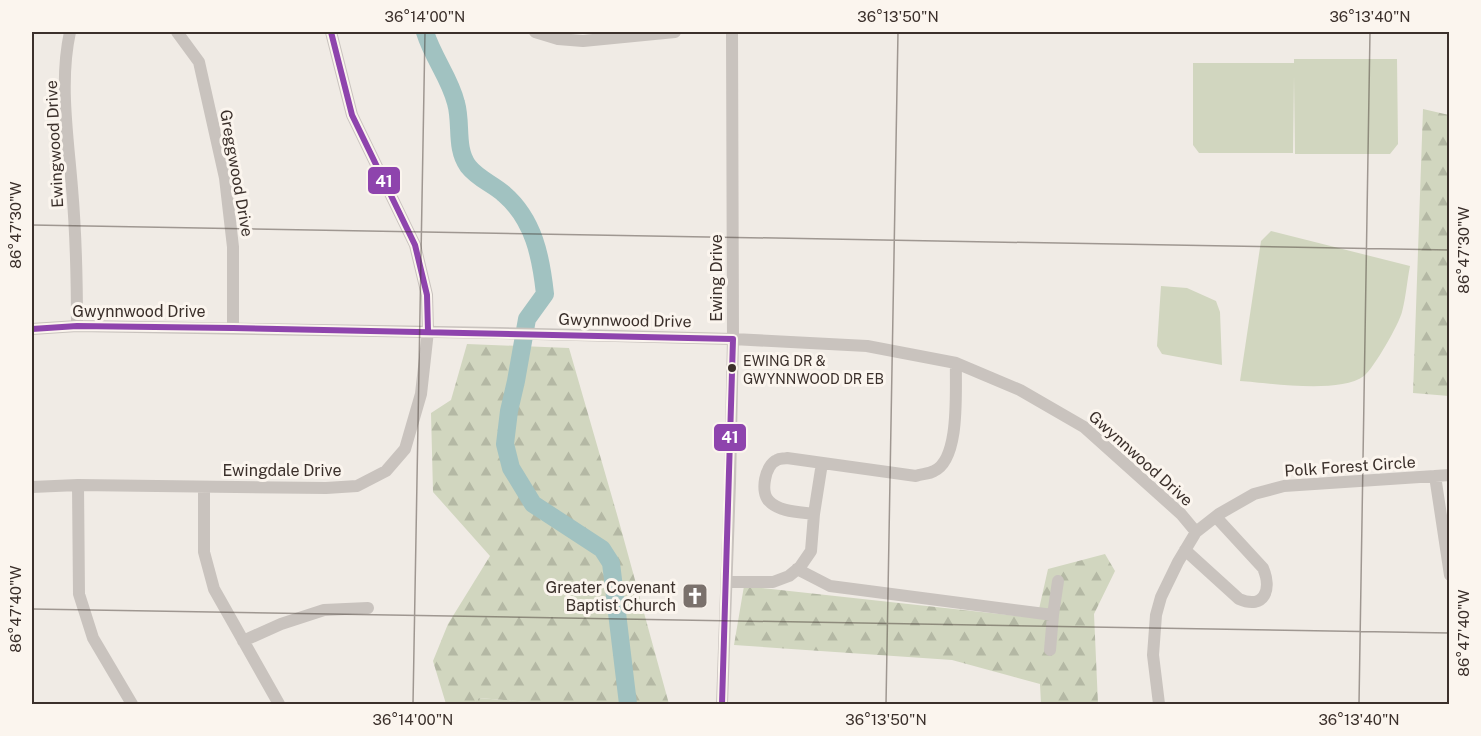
<svg xmlns="http://www.w3.org/2000/svg" width="1481" height="736" font-family="'Public Sans',sans-serif">
<style>
.grass{fill:url(#grass-tufts)}
.forest{fill:url(#forest-firs)}
.pitch{fill:#d1d6bf}
.lines{fill:none;stroke-linecap:round;stroke-linejoin:round}
.river{stroke:#a1c2c1;stroke-width:18}
.minor{stroke:#c9c3be;stroke-width:12}
.bus-1-casing{stroke:#fbf5ee;stroke-width:10}
.bus-1{stroke:#8e44ad;stroke-width:6}
.ticks{fill:none;stroke:#3b302b;stroke-width:1.5;stroke-opacity:0.45}
.bus-dot{fill:#3b302b;stroke:#fbf5ee;stroke-width:2}
.labels{text-anchor:middle;stroke-width:6;stroke-linejoin:round;paint-order:stroke}
.bus-label{font-size:14px;fill:#3b302b;stroke:#fbf5ee;text-anchor:start}
.street-label{font-size:16px;fill:#3b302b;stroke:#fbf5ee}
.poi-label{font-size:16px;fill:#3b302b;stroke:#fbf5ee;text-anchor:end}
.line-badge{stroke:#fbf5ee;stroke-width:2}
.badge-label{font-size:16px;text-anchor:middle;font-weight:bold;fill:#fff}
.neatline{fill:none;stroke:#3b302b;stroke-width:2}
.ticks-label{font-size:15px;text-anchor:middle;fill:#3b302b}
</style>
<defs>
<pattern id="grass-tufts" width="24" height="20" patternUnits="userSpaceOnUse" patternTransform="scale(1.5)"><rect width="24" height="20" fill="#d1d6bf"/><path d="M3 7l-1-3M5 7V3M7 7l1-3M15 17l-1-3M17 17v-4M19 17l1-3" fill="none" stroke="#b4b8a4"/></pattern>
<pattern id="forest-firs" width="22" height="20" patternUnits="userSpaceOnUse" patternTransform="scale(1.5)"><rect width="22" height="20" fill="#d1d6bf"/><path d="M5 1l3.5 6h-7zM16 11l3.5 6h-7z" fill="#b4b8a4"/></pattern>
</defs>
<rect width="100%" height="100%" fill="#f0ebe5"/>
<!-- grass -->
<path class="grass" d="M478 698 530 702 532 704H473Z"/>
<!-- forest -->
<path class="forest" d="M1423 109 1449 115V396L1413 393Z
M467 344 569 348 618 518 669 704H532L530 702 479 698 473 704H446L433 661 448 624 490 556 433 492 431 413 451 400Z
M1105 554 1115 571 1094 614 1098 704H1041L1040 684 952 660 734 645 744 586 1037 618 1048 569Z"/>
<!-- pitch -->
<path class="pitch" d="M1294 59H1397L1398 144 1390 154H1295L1294 76 1293 153H1199L1193 145V63H1294Z
M1271 231 1410 266C1407 281 1406 297 1402 312 1399 324 1374 368 1364 376 1339 394 1270 383 1240 381L1261 241Z
M1161 286 1187 288 1216 301 1220 312 1222 365 1162 354 1157 346Z"/>
<g class="lines">
<!-- river -->
<path class="river" d="M425 32C433 58 450 78 456 103 462 124 455 148 468 166 478 179 493 184 504 194 534 220 541 257 545 294L527 319 516 381 509 411 505 444 511 468 533 504 602 549 611 563 628 704"/>
<!-- minor -->
<path class="minor" d="M70 32C59 82 68 137 72 188 76 234 77 280 77 326
M177 32 199 62 225 178 233 247V328
M535 32 558 39 583 41 675 32
M32 329 77 326 499 333 733 339 867 346 956 363 1020 390 1084 427 1181 514 1196 532
M1435 476 1450 575
M78 485 79 594 93 638 132 704
M32 487 78 485 326 488 357 486 386 471 405 449 421 394 428 331 427 295 415 245 352 115 331 32
M204 487V552L214 589 279 704
M814 514C800 512 779 512 769 501 760 492 765 465 777 460 780 458 783 459 787 458L916 476C921 474 929 474 934 471 961 459 955 388 956 363
M1185 550 1239 599C1265 610 1272 589 1263 568L1216 517
M797 569 830 586 1053 615 1050 650
M727 582H773L789 576 800 567 811 551 814 514 822 463
M1053 615 1058 581
M243 641 281 624 324 610 368 608
M722 704 730 483 733 339 732 32
M1159 704 1153 655 1156 615 1161 597 1178 562 1196 532 1219 514 1254 494 1284 486 1450 475"/>
<!-- bus-1 casing -->
<g class="bus-1-casing">
<path id="bus-1" d="M331 32 352 115 415 245 427 295 428 331
M32 329 77 326 233 328 733 339 722 704"/>
</g>
<!-- bus-1 -->
<use href="#bus-1" class="bus-1"/>
</g>
<!-- ticks -->
<path class="ticks" d="M32 225 1450 250M32 609 1450 633M413 704 425 32M886 704 898 32M1359 704 1370 32"/>
<!-- icons -->
<defs>
<g id="church-square" transform="scale(1.35)"><rect x="-9" y="-9" width="18" height="18" rx="4" fill="#7a716c" stroke="#fbf5ee"/><path d="M-1.2-6h2.4v3.5h3.3v2.4h-3.3V6h-2.4V-.1h-3.3v-2.4h3.3Z" fill="#fff"/></g>
</defs>
<g fill-rule="evenodd">
<use href="#church-square" x="695" y="596"/>
</g>
<!-- markers -->
<circle class="bus-dot" cx="732" cy="368" r="5"/>
<g class="labels">
<!-- bus labels -->
<g class="bus-label">
<text x="743" y="366">EWING DR &amp;<tspan x="743" dy="18">GWYNNWOOD DR EB</tspan></text>
</g>
<!-- street labels -->
<g class="street-label">
<text transform="translate(54 144) rotate(-93)" y="6">Ewingwood Drive</text>
<text transform="translate(237 173) rotate(80)" y="6">Greggwood Drive</text>
<text transform="translate(716 278) rotate(-90)" y="6">Ewing Drive</text>
<text x="139" y="317">Gwynnwood Drive</text>
<text transform="translate(625 320) rotate(1)" y="6">Gwynnwood Drive</text>
<text transform="translate(1141 458) rotate(42)" y="6">Gwynnwood Drive</text>
<text transform="translate(1350 466) rotate(-4)" y="6">Polk Forest Circle</text>
<text x="282" y="476">Ewingdale Drive</text>
</g>
<!-- poi labels -->
<g class="poi-label">
<text x="676" y="593">Greater Covenant<tspan x="676" dy="18">Baptist Church</tspan></text>
</g>
</g>
<g class="line-badge">
<rect x="367" y="166" width="34" height="29" rx="6" fill="#8e44ad"/>
<rect x="713" y="423" width="34" height="29" rx="6" fill="#8e44ad"/>
</g>
<g class="badge-label">
<text x="384" y="187">41</text>
<text x="730" y="443">41</text>
</g>
<!-- border -->
<rect width="1481" height="736" fill="none" stroke="#fbf5ee" stroke-width="66"/>
<rect x="33" y="33" width="1415" height="670" class="neatline"/>
<g class="ticks-label">
<text x="425" y="22">36°14'00"N</text>
<text x="898" y="22">36°13'50"N</text>
<text x="1370" y="22">36°13'40"N</text>
<text transform="translate(16 225) rotate(-90)" y="5">86°47'30"W</text>
<text transform="translate(1464 250) rotate(-90)" y="5">86°47'30"W</text>
<text transform="translate(16 609) rotate(-90)" y="5">86°47'40"W</text>
<text transform="translate(1464 633) rotate(-90)" y="5">86°47'40"W</text>
<text x="413" y="725">36°14'00"N</text>
<text x="886" y="725">36°13'50"N</text>
<text x="1359" y="725">36°13'40"N</text>
</g>
</svg>
